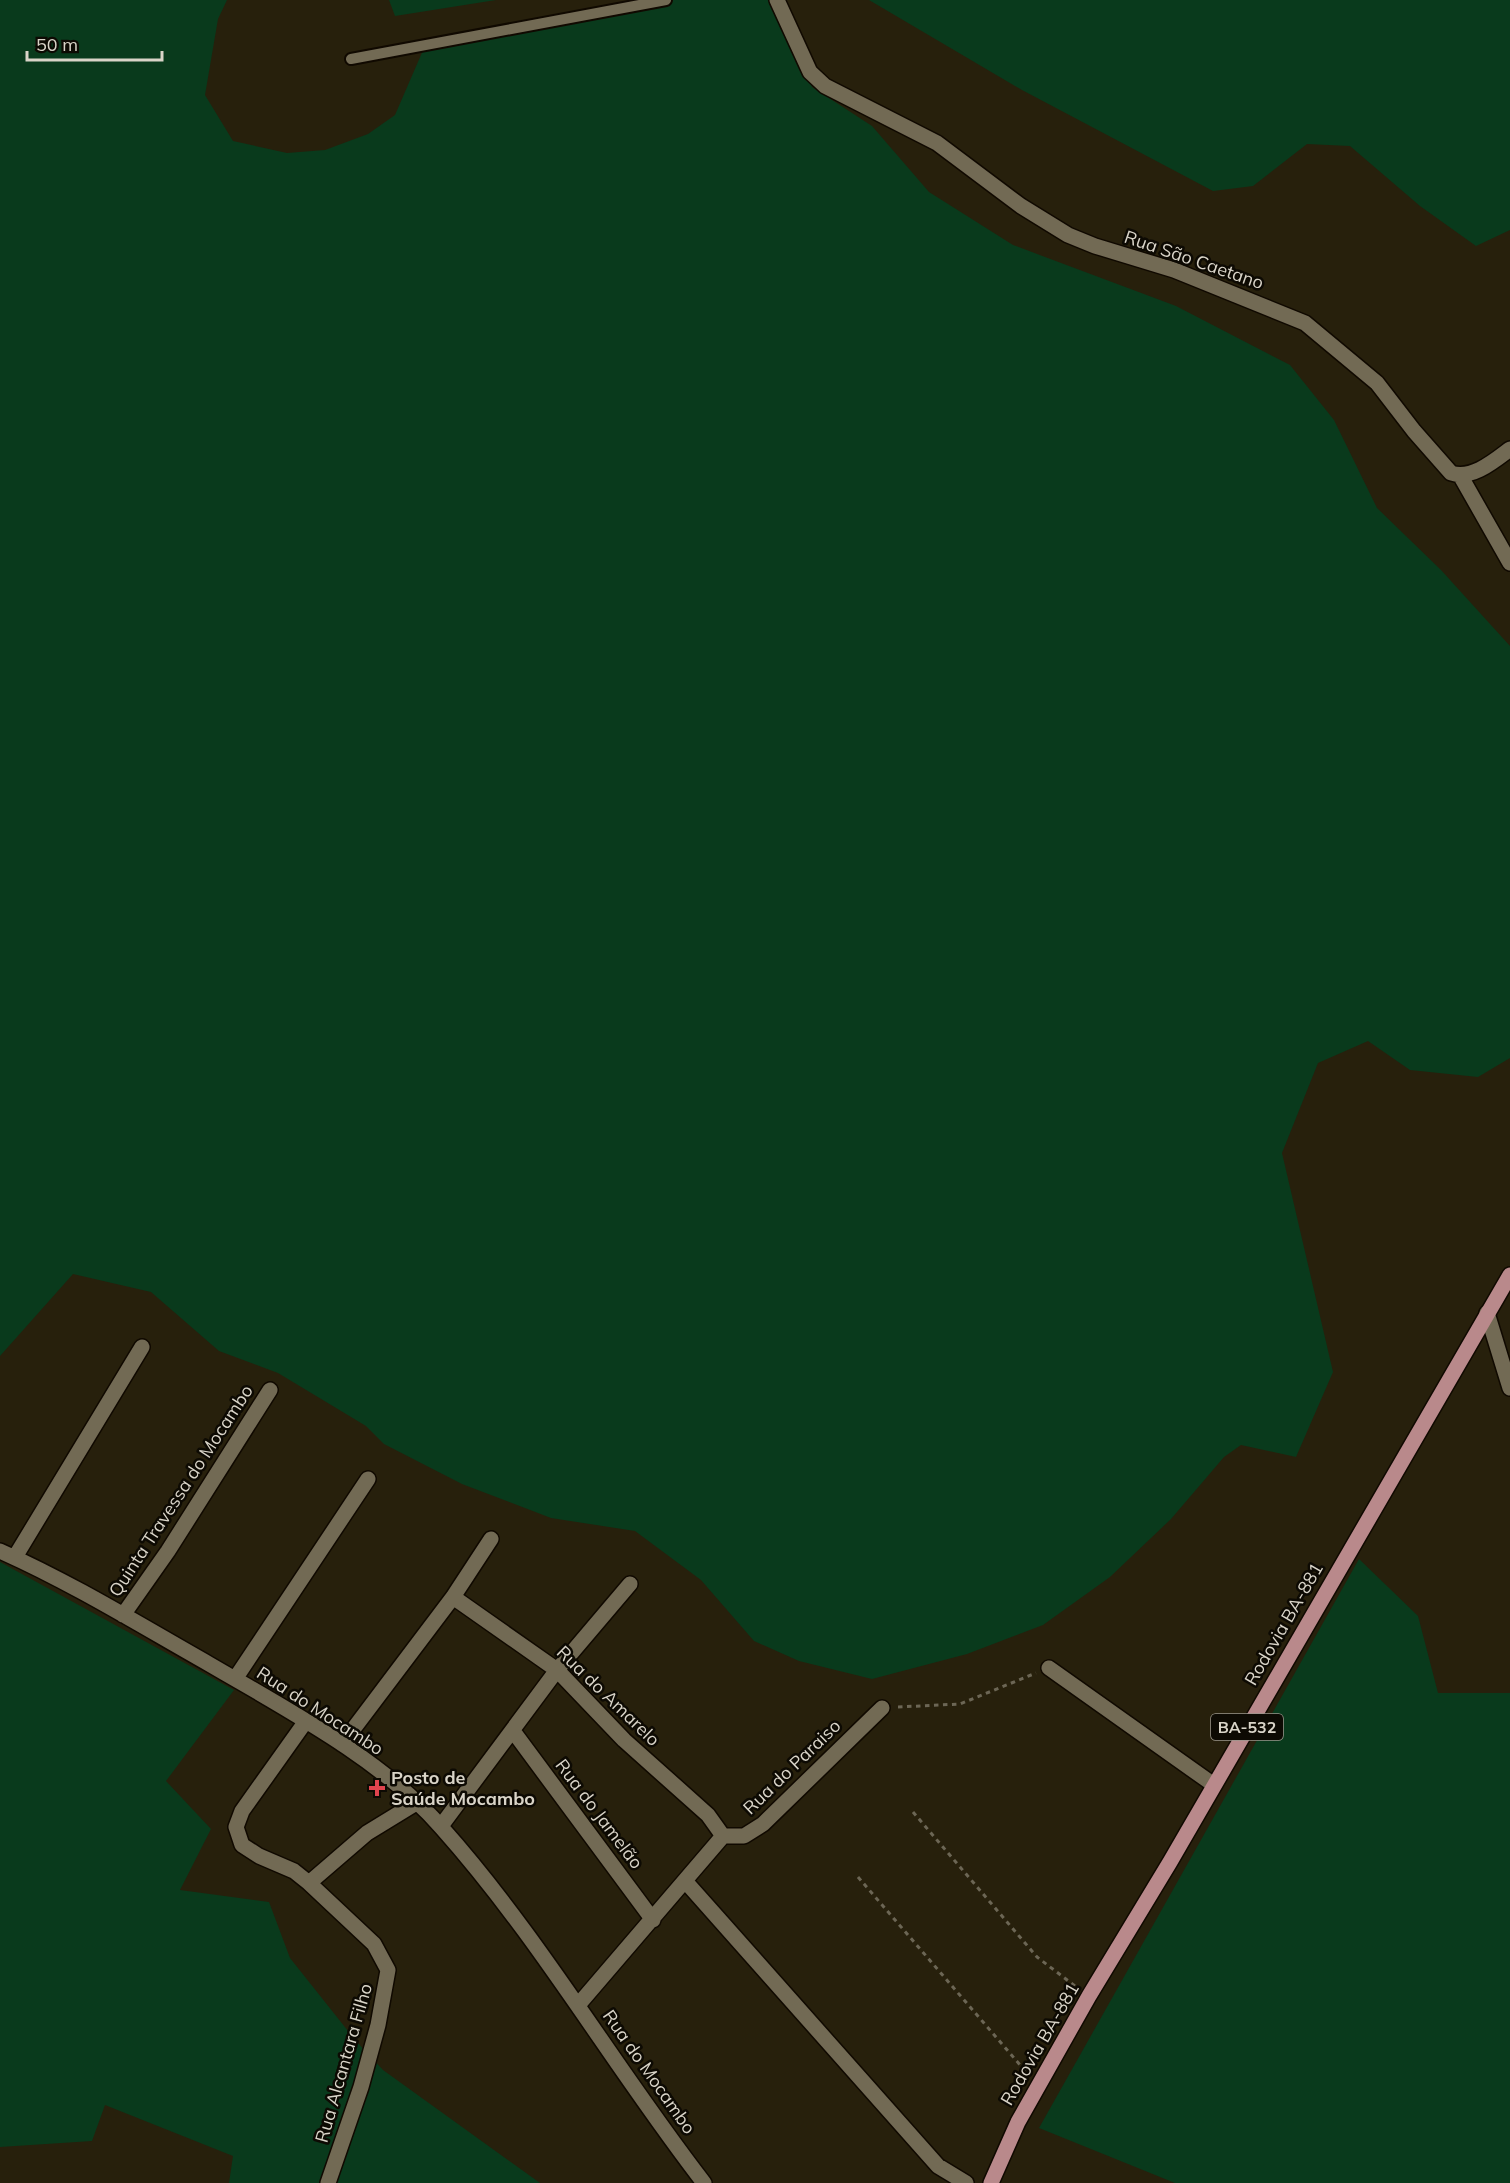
<svg xmlns="http://www.w3.org/2000/svg" width="1510" height="2183" font-family="Mulish,sans-serif">
<style>
.green{fill:#093a1c}
.lines{fill:none;stroke-linecap:round;stroke-linejoin:round}
.service-casing{stroke:#100900;stroke-width:14}
.minor-casing{stroke:#100900;stroke-width:18}
.primary-casing{stroke:#100900;stroke-width:18}
.path{stroke:#6c6655;stroke-width:3;stroke-dasharray:4.5 4.5;stroke-linecap:butt}
.service{stroke:#726a54;stroke-width:10}
.minor{stroke:#726a54;stroke-width:15}
.primary{stroke:#b9898b;stroke-width:15}
.health-dot{fill:#e0444e;stroke:#0d0a03;stroke-width:2}
.labels{text-anchor:middle;stroke-width:5;stroke-linejoin:round;paint-order:stroke}
.shield{fill:#0d0a03;stroke:#9c978d;stroke-width:1.5}
.shield-label{font-size:16px;font-weight:bold;fill:#d9d4c8}
.street-label{font-size:18px;fill:#d9d4c8;stroke:#0d0a03}
.poi-label{font-size:18px;font-weight:bold;fill:#d9d4c8;stroke:#0d0a03;text-anchor:start}
</style>
<rect width="100%" height="100%" fill="#27200c"/>
<!-- green -->
<path class="green" d="M0 0H227L218 19 205 95 233 141 287 153 325 150 368 134 395 115 424 48 666 0H782L812 87 872 126 929 192 1013 245 1176 306 1290 365 1334 420 1377 508 1441 570 1510 646V1058L1478 1077 1410 1070 1368 1041 1318 1063 1282 1153 1333 1372 1296 1457 1241 1445 1224 1457 1171 1519 1110 1577 1043 1625 967 1654 872 1679 799 1661 754 1641 701 1580 635 1531 551 1518 462 1484 384 1444 366 1426 278 1373 219 1351 151 1292 73 1274 0 1356Z
M389 0H496L395 16Z
M869 0H1510V230L1476 246 1420 206 1350 146 1307 144 1253 186 1213 191 1022 90Z
M1359 1559 1418 1616 1438 1693H1510V2183H1175L1039 2128Z
M0 1562 234 1690 166 1781 211 1829 180 1890 269 1902 290 1958 356 2041 383 2070 540 2183H229L233 2156 105 2105 92 2141 0 2147Z"/>
<g class="lines">
<!-- service casing -->
<g class="service-casing">
<path id="service" d="M351 59 666 0"/>
</g>
<!-- minor casing -->
<g class="minor-casing">
<path id="minor" d="M777 0 810 72 825 86 937 143 1021 206 1068 235 1095 246 1174 270 1305 323 1377 383 1414 431 1451 473C1472 480 1494 461 1510 449
M1460 475 1510 563
M1487 1313 1510 1388
M0 1551C72 1583 140 1625 209 1664 286 1709 383 1760 442 1828 540 1938 614 2067 704 2183
M15 1557 142 1347
M453 1597 557 1670 624 1740 708 1815 723 1836
M123 1615 168 1551 270 1390
M1049 1668 1214 1785
M235 1679 368 1479
M306 1721 242 1811 236 1827 242 1845 259 1856 294 1871 309 1883 374 1944 388 1970 378 2025 361 2087 328 2183
M513 1731 653 1920
M342 1744 453 1597 491 1539
M441 1826 557 1670 630 1584
M723 1836H744L763 1824 882 1708
M686 1882 938 2166 966 2183
M309 1883 367 1833 416 1803
M579 2004 723 1836"/>
</g>
<!-- primary casing -->
<g class="primary-casing">
<path id="primary" d="M991 2183 1018 2122 1089 1996 1170 1862 1510 1275"/>
</g>
<!-- path -->
<path class="path" d="M898 1707 960 1704 1036 1673
M913 1812 1037 1957 1075 1986
M858 1877 1027 2073"/>
<!-- service -->
<use href="#service" class="service"/>
<!-- minor -->
<use href="#minor" class="minor"/>
<!-- primary -->
<use href="#primary" class="primary"/>
</g>
<!-- markers -->
<path class="health-dot" d="M374 1779h6v6h6v6h-6v6h-6v-6h-6v-6h6z"/>
<g class="labels">
<!-- shield labels -->
<rect class="shield" x="1211" y="1714" width="72" height="26" rx="4.5"/>
<g class="shield-label">
<text x="1247" y="1733">BA-532</text>
</g>
<!-- street labels -->
<g class="street-label">
<text transform="translate(1194 260) rotate(19)" y="6">Rua São Caetano</text>
<text transform="translate(181 1491) rotate(-57)" y="6">Quinta Travessa do Mocambo</text>
<text transform="translate(1284 1624) rotate(-60)" y="6">Rodovia BA-881</text>
<text transform="translate(608 1696) rotate(44)" y="6">Rua do Amarelo</text>
<text transform="translate(320 1711) rotate(33)" y="6">Rua do Mocambo</text>
<text transform="translate(792 1767) rotate(-44)" y="6">Rua do Paraiso</text>
<text transform="translate(599 1814) rotate(53)" y="6">Rua do Jamelão</text>
<text transform="translate(1040 2044) rotate(-60)" y="6">Rodovia BA-881</text>
<text transform="translate(344 2063) rotate(-74)" y="6">Rua Alcantara Filho</text>
<text transform="translate(649 2072) rotate(55)" y="6">Rua do Mocambo</text>
</g>
<!-- poi labels -->
<g class="poi-label">
<text x="391" y="1784">Posto de<tspan x="391" dy="21">Saúde Mocambo</tspan></text>
</g>
</g>
<!-- scale -->
<path d="M27 51v9h135v-9" fill="none" stroke="#d9d4c8" stroke-width="3"/>
<text x="36" y="51" font-size="18" fill="#d9d4c8" stroke="#0d0a03" stroke-width="4.5" paint-order="stroke">50 m</text>
</svg>
